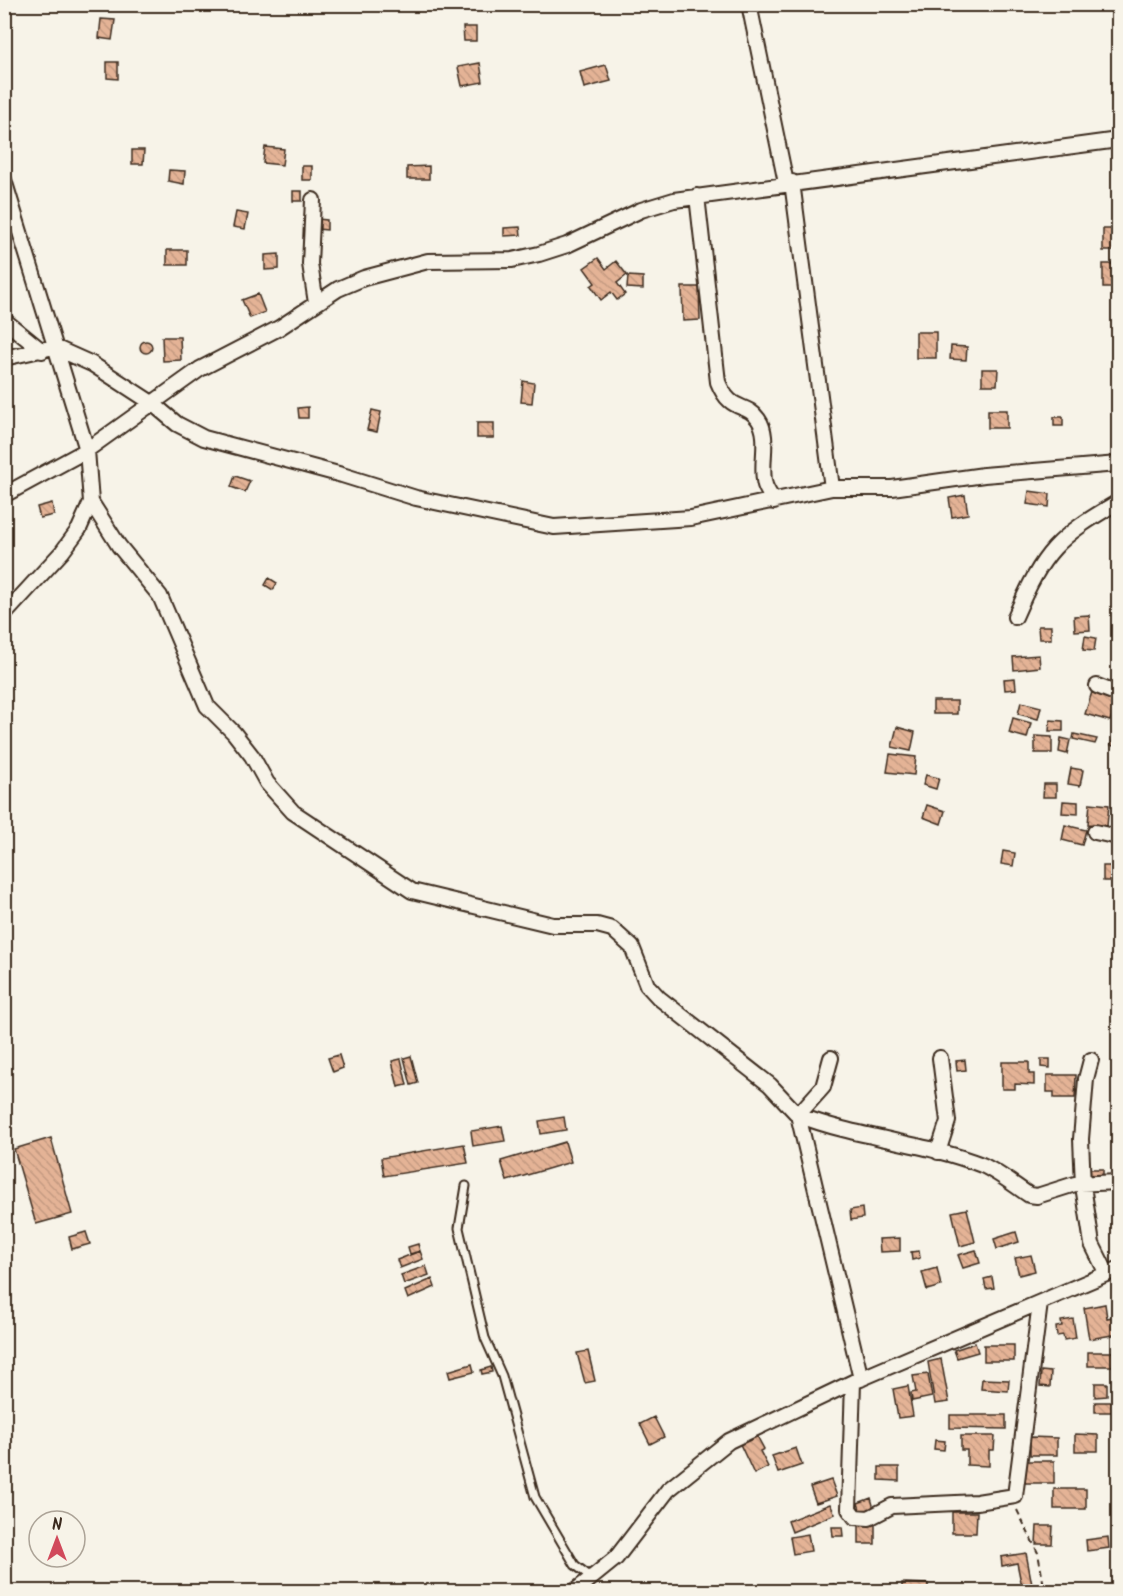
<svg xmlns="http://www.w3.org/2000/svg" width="1123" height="1596" font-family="Kalam,sans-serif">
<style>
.building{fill:url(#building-back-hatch);stroke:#3b2a1e;stroke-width:1.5}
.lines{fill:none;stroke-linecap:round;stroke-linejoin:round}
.service-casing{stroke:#3b2a1e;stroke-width:11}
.minor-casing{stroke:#3b2a1e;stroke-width:18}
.path{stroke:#3b2a1e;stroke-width:2;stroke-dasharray:6 4.5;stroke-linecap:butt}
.service{stroke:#f7f3e8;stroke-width:7}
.minor{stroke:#f7f3e8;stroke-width:14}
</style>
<defs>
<pattern id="building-back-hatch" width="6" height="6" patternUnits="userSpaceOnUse" patternTransform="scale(1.5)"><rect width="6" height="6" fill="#e4b396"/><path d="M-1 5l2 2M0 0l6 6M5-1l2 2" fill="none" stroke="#c49a81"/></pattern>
</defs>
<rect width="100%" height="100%" fill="#f7f3e8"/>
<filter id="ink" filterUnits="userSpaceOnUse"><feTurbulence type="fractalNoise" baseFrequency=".0167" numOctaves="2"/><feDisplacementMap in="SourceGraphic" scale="12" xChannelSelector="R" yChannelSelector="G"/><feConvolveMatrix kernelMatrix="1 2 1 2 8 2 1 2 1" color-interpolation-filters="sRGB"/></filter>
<g filter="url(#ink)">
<!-- building -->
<path class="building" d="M101 19 115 20 112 40 99 38Z
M463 27H476V41H464Z
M107 62H118V79L107 78Z
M480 63 483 82 462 86 458 67Z
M606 65 611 81 584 88 580 72Z
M265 147 284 149 282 165 263 163Z
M132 150H144L143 164H132Z
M302 166H312V180H302Z
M429 166V179H407V167Z
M169 170 185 171 184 184 168 181Z
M293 191H302V201H293Z
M236 212 248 214 245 229 233 227Z
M317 219 327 220V230L317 229Z
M520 227 521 235 504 236V228Z
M1103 229H1116L1117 251H1103Z
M167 250H187V265H167Z
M279 254V269L265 270V255Z
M598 258 606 269 616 261 627 275 617 283 625 294 617 300 611 292 601 300 591 286 595 283 584 268Z
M1103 264H1115V288H1103Z
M628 276 643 277V289L627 288Z
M682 287H699L700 320 683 321Z
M258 294 265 312 250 318 242 300Z
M916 332H936V358H916Z
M162 337H180L181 360 163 361Z
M140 347a6 6 0 1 1 12 0a6 6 0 1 1-12 0Z
M951 346 967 347 966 360 950 359Z
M982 369H998L997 385H982Z
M523 381 534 383 532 403 521 402Z
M308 407V418H299L298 408Z
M372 410 381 412 377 432 367 430Z
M988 410H1007V428H988Z
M1054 417H1063V426H1054Z
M477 423H494V438H477Z
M235 476 250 481 245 492 231 487Z
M1029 491 1050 494 1049 507 1027 504Z
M965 495 968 514 952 517 949 498Z
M52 503 54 515 40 518 37 507Z
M269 578 277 583 273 590 265 585Z
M1089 615 1090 630 1075 631 1074 616Z
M1038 626H1051V639H1039Z
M1085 636 1096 638 1094 651 1083 650Z
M1039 655 1040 667 1014 670 1013 657Z
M1015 678 1016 689 1005 690 1004 679Z
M1092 692 1117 700 1110 721 1085 714Z
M933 701H957V714H933Z
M1021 702 1041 707 1038 719 1018 714Z
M1013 718 1031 723 1027 738 1009 733Z
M1050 720 1063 721V731H1049Z
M1117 726H1118V748L1111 745Z
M897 727 915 732 911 751 892 747Z
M1074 734 1097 739 1095 744 1073 739Z
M1035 736 1052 737V753H1035Z
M1061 738 1070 740 1067 754 1059 752Z
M890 754 916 757 914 775 887 772Z
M1071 768 1083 770 1080 786 1068 784Z
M926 775 939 778 936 789 923 785Z
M1044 784H1056V797H1043Z
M1063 801 1078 802V814L1062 813Z
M1090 803 1109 805 1107 826 1088 824Z
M927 805 945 811 941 824 923 817Z
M1065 825 1086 830 1082 845 1062 840Z
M1003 851 1015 853 1013 866 1001 864Z
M1103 866H1118V881H1103Z
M339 1055 343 1068 333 1072 328 1058Z
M411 1056 418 1083 411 1085 404 1058Z
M401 1059 407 1085 398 1087 392 1061Z
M1041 1059H1050V1068L1041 1067Z
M965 1060 966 1070 957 1071 956 1061Z
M1002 1062H1029V1074H1034V1085L1015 1084V1089H1002Z
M1047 1075H1076L1075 1098H1054V1092H1047Z
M564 1117 566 1130 541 1134 539 1121Z
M502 1126 505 1141 473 1146 471 1131Z
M51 1138 72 1214 36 1224 14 1149Z
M565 1142 571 1162 507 1181 501 1161Z
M464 1144 468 1163 384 1176 381 1158Z
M1090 1169H1103V1176H1090Z
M862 1208 863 1218 851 1220 850 1210Z
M967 1209 975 1242 960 1246 952 1212Z
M86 1232 90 1244 72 1249 69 1237Z
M1016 1232 1019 1242 997 1249 994 1239Z
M900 1238V1251L880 1252 879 1239Z
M418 1244 420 1251 410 1254 408 1247Z
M976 1250 980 1263 963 1268 958 1255Z
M420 1251 423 1259 400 1268 397 1260Z
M919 1251 920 1258 912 1260 911 1252Z
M1031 1255 1035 1271 1019 1275 1015 1258Z
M426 1266 429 1275 404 1284 401 1275Z
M937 1268 941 1286 927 1290 922 1272Z
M992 1277 994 1288 986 1289 984 1279Z
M432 1279 435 1287 408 1299 405 1291Z
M1105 1304 1107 1318 1118 1316V1334L1089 1339 1084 1308Z
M1073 1319 1076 1338 1064 1340 1063 1335 1057 1336 1056 1327 1062 1326 1061 1321Z
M975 1343 978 1352 957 1358 954 1350Z
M984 1345H1014V1361H984Z
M588 1351 595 1381 585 1383 577 1353Z
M1088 1352H1116V1366H1088Z
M941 1359 949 1402 935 1404 928 1362Z
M472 1364 474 1372 450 1378 448 1371Z
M491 1367 492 1372 482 1374 481 1370Z
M1041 1371 1051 1372 1050 1387 1040 1386Z
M928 1374 932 1397 912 1401 911 1393 916 1392 913 1376Z
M982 1379 1009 1380 1008 1391 981 1389Z
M1095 1383H1107V1396L1095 1397Z
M908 1386 913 1416 898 1418 893 1389Z
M1095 1402H1112V1412H1095Z
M950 1415H1006V1429L950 1428Z
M654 1417 664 1437 650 1444 640 1424Z
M1075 1434 1098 1435V1451H1075Z
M757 1436 764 1449 760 1451 768 1467 754 1474 740 1444Z
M961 1436H995L994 1450H989V1466L967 1465V1450H961Z
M1030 1437 1057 1438V1455H1030Z
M935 1440 945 1441 944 1450 934 1449Z
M796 1448 802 1465 778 1473 772 1456Z
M1025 1461H1054V1483H1025Z
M879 1467H899V1481L879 1480Z
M831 1480 837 1496 816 1503 810 1487Z
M1054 1489H1086V1509H1054Z
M871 1498 874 1509 861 1513 858 1503Z
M830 1504 835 1514 792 1532 788 1521Z
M952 1512H977L976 1533H952Z
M875 1524V1544H859V1525Z
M1037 1526H1053L1052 1544H1036Z
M832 1527H842L843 1536H833Z
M808 1534 811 1551 793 1554 790 1537Z
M1108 1537 1109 1548 1087 1551 1086 1540Z
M1026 1553 1033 1590 1023 1592 1017 1563 1002 1566 1001 1557Z
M902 1583 928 1584V1592H902Z
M834 1584 835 1592H821V1586Z"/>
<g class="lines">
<!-- service casing -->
<g class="service-casing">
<path id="service" d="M466 1186 459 1228 485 1338 502 1376 535 1497 575 1565 591 1577"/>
</g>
<!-- minor casing -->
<g class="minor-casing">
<path id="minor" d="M749 4 786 183
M4 180 87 450 91 502 79 529 62 552 4 615
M792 182 832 488
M697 196 718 382C731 414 745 401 758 419 771 437 759 465 765 485 767 491 771 496 774 502
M313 200 310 264 316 303
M4 320 42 351
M4 358 54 347 92 364 152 403 177 424 204 438 342 475 416 498 554 527 691 518 832 488H892L984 475 1118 464
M4 495 87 450 200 369 279 328 338 289 364 278 428 261 512 260 539 254 567 245 641 210 674 200 1118 140
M91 502 119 546 160 596 207 706 234 733 252 756 267 783 293 812 412 891 553 925H597L612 929 632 947 647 985 659 998 770 1085 798 1115 861 1379
M1015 617C1044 550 1057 538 1118 502
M1097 686 1118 694
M1095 832 1118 837
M831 1058 823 1087 798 1115C857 1138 923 1142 982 1165 998 1172 1014 1185 1029 1195L1037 1196 1075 1184 1118 1182
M1091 1060 1086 1079 1081 1139 1083 1186 1092 1244 1107 1274
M938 1152 948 1121 940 1058
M853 1382 849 1509 855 1517 869 1518 892 1506 977 1502 1015 1496 1040 1303
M574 1592 616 1558 668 1490 729 1441 853 1382 1118 1269"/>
</g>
<!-- path -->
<path class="path" d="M1017 1510 1038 1553 1045 1592"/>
<!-- service -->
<use href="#service" class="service"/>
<!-- minor -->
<use href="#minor" class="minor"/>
</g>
</g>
<!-- margin -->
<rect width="1123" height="1596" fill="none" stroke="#f7f3e8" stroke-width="24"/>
<rect x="12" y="12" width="1099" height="1572" fill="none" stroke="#3b2a1e" stroke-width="2" filter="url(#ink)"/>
<!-- north arrow -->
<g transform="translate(57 1539)"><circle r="28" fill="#f7f3e8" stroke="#aca397" stroke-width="1.5"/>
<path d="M0-4.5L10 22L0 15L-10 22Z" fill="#d1495b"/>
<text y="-9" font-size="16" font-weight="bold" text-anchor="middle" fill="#3b2a1e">N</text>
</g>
</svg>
